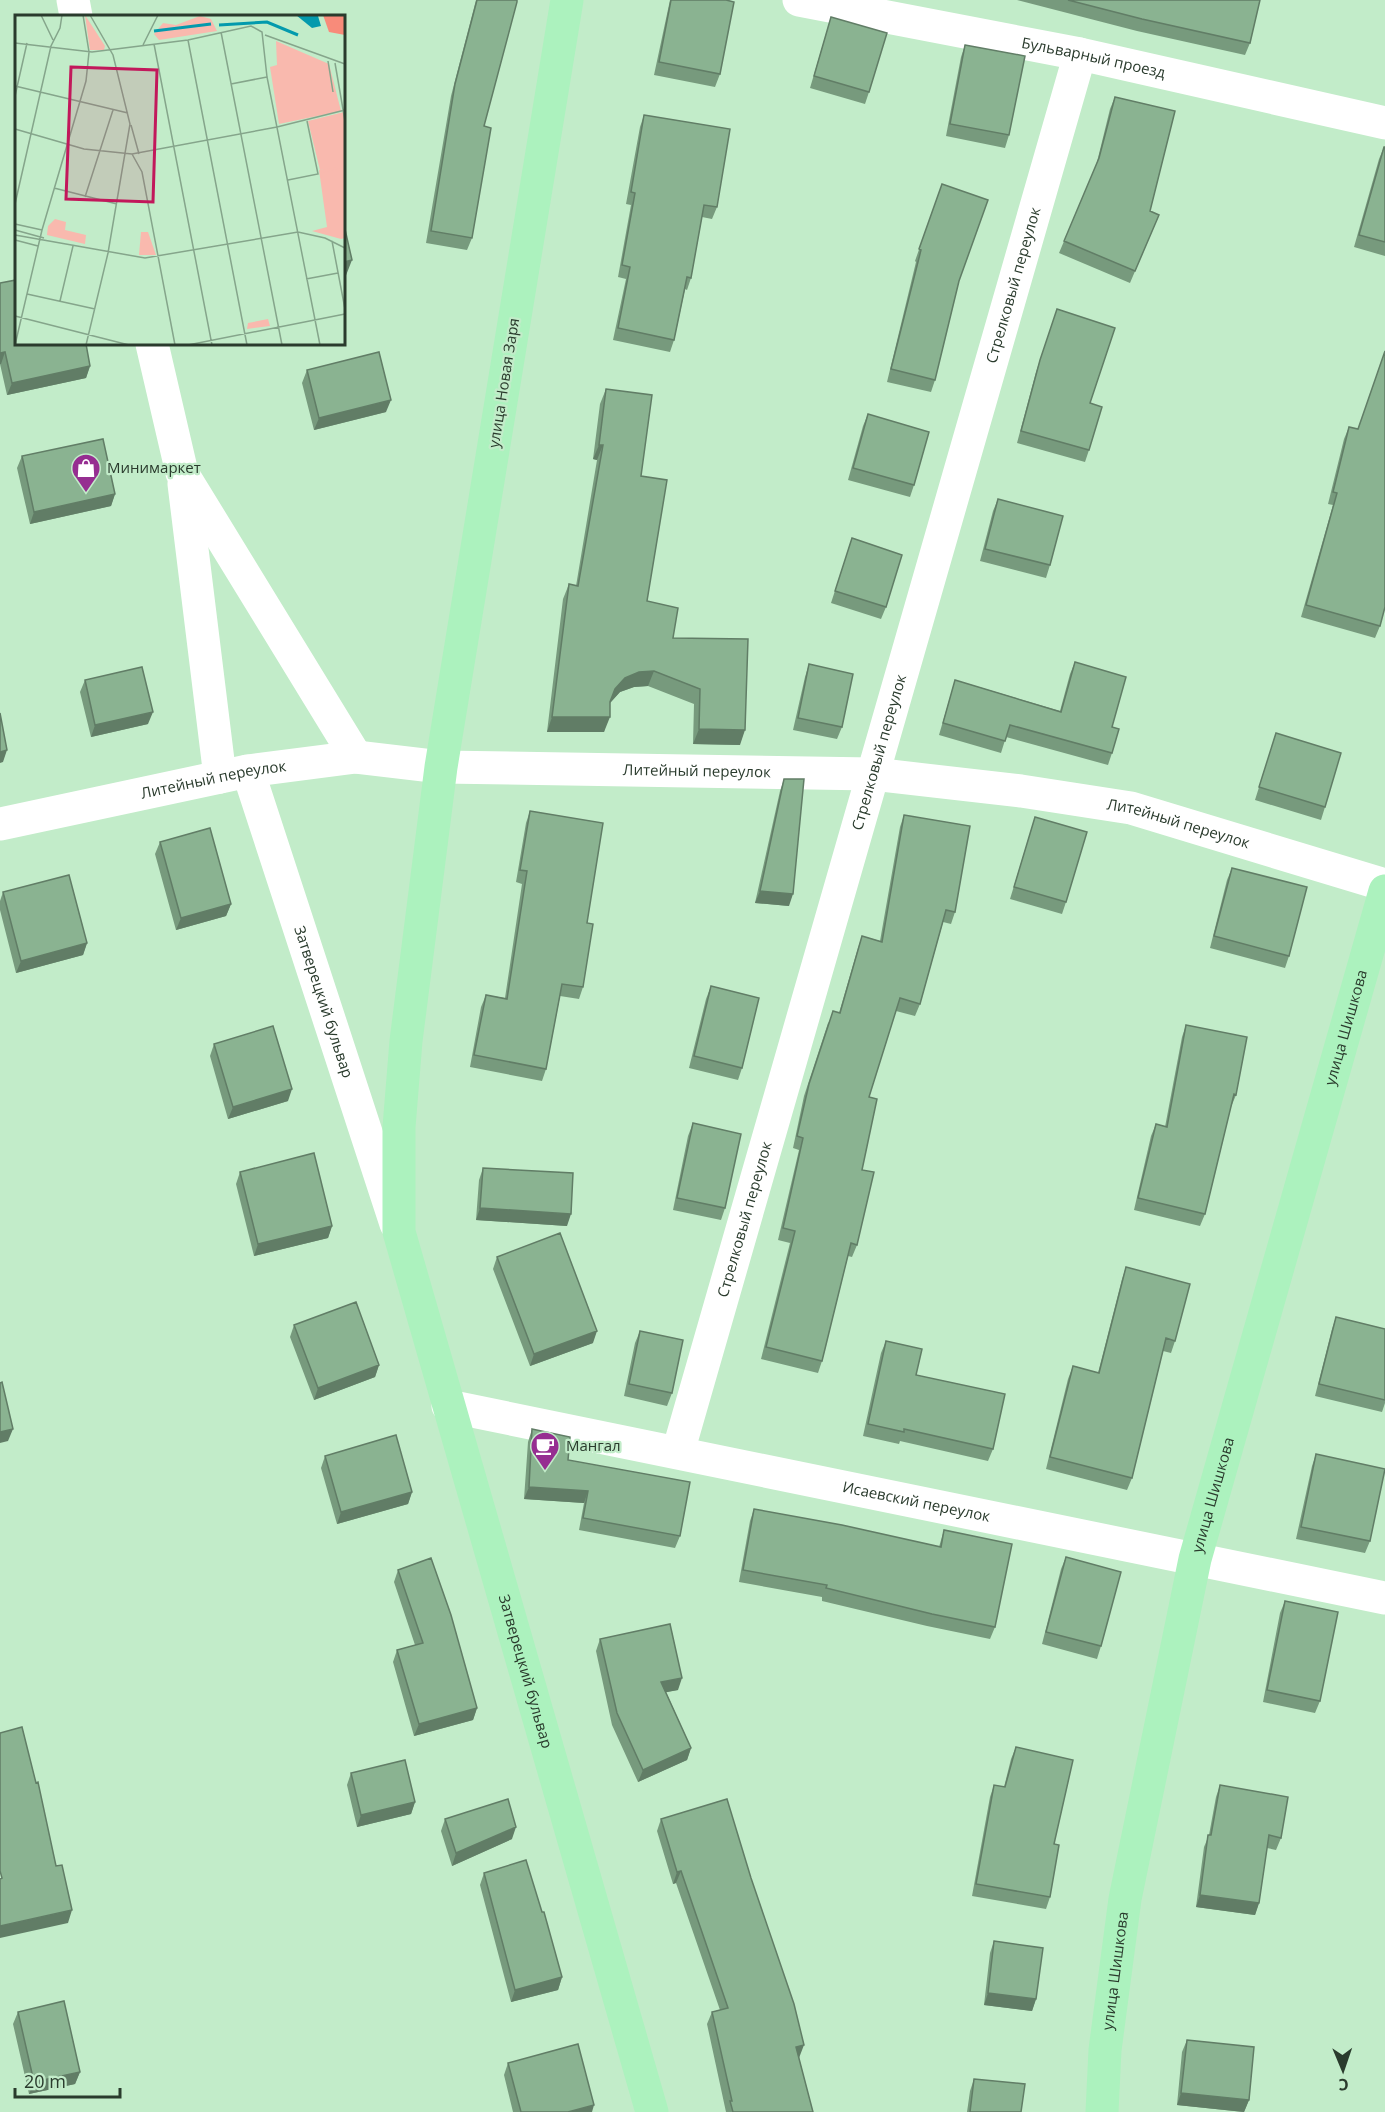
<svg xmlns="http://www.w3.org/2000/svg" width="1385" height="2112" font-family="'Open Sans',sans-serif">
<style>
.lines{fill:none;stroke-linecap:round;stroke-linejoin:round}
.minor{stroke:#fff;stroke-width:33}
.primary{stroke:#acf2be;stroke-width:33}
.wall{fill:#779a7d}
.shaded-wall{fill:#617d66}
.building{fill:#8ab391;stroke:#617d66;stroke-width:1.5}
.labels{text-anchor:middle;stroke-width:4.5;stroke-linejoin:round;paint-order:stroke}
.street-label{font-size:15px;fill:#2a3b2d;stroke:#c2ecc9}
.poi-label{font-size:15px;fill:#2a3b2d;stroke:#c2ecc9;text-anchor:start}
.inset-river{fill:none;stroke:#039aad;stroke-width:3}
.inset-road{fill:none;stroke:#85a58b;stroke-width:1.5}
.view{fill:#c2185b;fill-opacity:0.15;stroke:#c2185b;stroke-width:3}
.inset-edge{fill:none;stroke:#2a3b2d;stroke-width:3}
</style>
<rect width="100%" height="100%" fill="#c2ecc9"/>
<g class="lines">
<!-- minor -->
<g class="minor">
<path d="M73 0 76 16"/>
<path id="s1" d="M799 0 1080 54 1385 123"/>
<path d="M152 344 182 473 356 757"/>
<path d="M184 484 220 777"/>
<path id="s2" d="M248 771 396 1224"/>
<path id="s3" d="M0 824 248 771 356 757 441 767 873 774 1021 791 1131 808 1385 885"/>
<path id="s4" d="M448 1406 1385 1598"/>
<path id="s5" d="M678 1452 1080 54"/>
</g>
<!-- primary -->
<g class="primary">
<path id="s6" d="M567 0 441 767 406 1041 399 1127V1232L652 2112"/>
<path id="s7" d="M1102 2112 1105 2050 1125 1899 1195 1559 1385 891"/>
</g>
</g>
<!-- wall -->
<path class="wall" d="M476 0H517L484 126 472 238 467 250 426 243 451 96Z
M670 0H726L720 74 715 87 654 75Z
M1017 0H1260L1250 43 1245 55 1137 31Z
M831 17 869 92 865 104 810 88Z
M965 45 1009 135 1005 148 946 136 961 57Z
M1115 97 1150 211 1159 215 1130 283 1059 253 1096 166 1110 109Z
M644 115 717 207 712 219 702 217 691 278 687 290 685 289 674 340 670 352 613 340 626 279 618 277 631 205 626 204 640 127Z
M1384 147H1385V256L1354 247 1379 159Z
M942 184 959 281 935 380 931 392 887 382 916 262 915 261Z
M0 283 90 366 86 378 7 395 0 364Z
M1053 321 1090 403 1089 450 1085 462 1017 443 1036 372Z
M307 370 386 412 314 430 302 383Z
M606 389 641 476 647 601 673 638 740 745 693 744 694 704 648 686 634 687 620 692 610 703 604 732H547L563 599 569 584 576 586 597 460 593 459 600 404Z
M868 414 914 485 910 497 848 480 863 426Z
M1349 427 1380 626 1375 638 1301 617 1333 505 1328 504 1344 439Z
M22 456 115 494 111 506 30 524 17 468Z
M998 499 1050 565 1046 578 980 561 993 511Z
M852 538 886 607 881 619 831 603Z
M1075 662 1112 727V753L1108 765 1006 737 1001 753 939 735 955 680 1060 711 1070 674Z
M809 664 842 727 837 739 793 730 805 677Z
M85 680 148 724 91 737 80 692Z
M1276 733 1325 807 1321 820 1255 800Z
M784 779 789 906 755 903 780 791Z
M530 811 587 923 583 987 579 999 560 996 546 1069 542 1081 470 1067 481 1007 486 995 505 998 522 884 516 882 526 823Z
M904 815 955 912 951 924 943 922 920 1004 915 1016 896 1011 869 1097 862 1170 857 1245 852 1257 848 1256 822 1361 818 1373 761 1359 790 1243 778 1240 799 1150 793 1148 804 1096 828 1023 839 1013 858 948 862 936 880 941 900 827Z
M1035 817 1066 902 1062 914 1010 899Z
M160 842 231 904 226 916 176 930 155 854Z
M1232 868 1289 956 1285 968 1210 948 1227 880Z
M3 892 87 943 83 955 16 973 0 910V901Z
M711 986 742 1068 738 1080 689 1068 706 999Z
M1186 1025 1236 1095 1231 1107 1205 1214 1200 1226 1134 1210 1151 1136 1156 1124 1165 1127 1182 1037Z
M214 1044 288 1101 228 1119 210 1056Z
M693 1123 725 1208 721 1220 673 1210 688 1136Z
M483 1168 567 1226 476 1220 479 1180Z
M240 1172 332 1226 328 1238 254 1256 236 1184Z
M497 1257 593 1343 530 1366 493 1269Z
M1126 1267 1175 1341 1171 1353 1163 1351 1132 1478 1127 1490 1046 1469 1068 1379 1073 1366 1098 1373 1122 1279Z
M1336 1317 1385 1329V1403L1382 1412 1315 1396 1332 1329Z
M294 1325 379 1365 375 1377 314 1400 290 1337Z
M640 1331 672 1393 667 1406 624 1396 635 1343Z
M886 1341 916 1375 993 1449 988 1461 900 1441 899 1444 863 1436 881 1353Z
M532 1429 568 1460 680 1536 675 1548 579 1530 584 1503 524 1499 528 1442Z
M1316 1454 1370 1541 1365 1553 1296 1539 1312 1466Z
M325 1456 412 1492 408 1504 337 1524 321 1468Z
M754 1509 939 1547 944 1530 995 1627 990 1639 927 1626 822 1601V1597L739 1582 750 1521Z
M1066 1557 1101 1646 1097 1659 1042 1644 1061 1569Z
M398 1570 477 1708 473 1720 414 1736 393 1662 397 1650 415 1645 394 1582Z
M1285 1601 1320 1701 1315 1713 1263 1702 1280 1613Z
M600 1639 678 1690 666 1692 691 1748 687 1760 638 1782 612 1725 596 1651Z
M1016 1747 1054 1844 1050 1897 1046 1909 972 1896 990 1797 994 1785 1004 1787 1011 1759Z
M351 1773 415 1802 411 1814 357 1827 347 1785Z
M1220 1785 1281 1838 1276 1850 1267 1848 1259 1903 1255 1915 1196 1907 1204 1847 1209 1835 1216 1797Z
M445 1819 512 1839 452 1866 441 1831Z
M661 1819 799 2058 813 2112H726L707 2024 712 2012 720 2010 676 1883 673 1884 657 1831Z
M484 1873 562 1977 558 1990 511 2002 480 1885Z
M994 1941 1036 1999 1032 2011 984 2005 990 1953Z
M18 2012 80 2072 75 2084 29 2094 13 2024Z
M1187 2040 1249 2100 1244 2112 1177 2105 1182 2052Z
M508 2063 592 2112H513L504 2075Z
M974 2079 1021 2112H967L970 2091Z"/>
<!-- shaded-wall -->
<path class="shaded-wall" d="M352 260 345 278H344V262Z
M5 352 1 364H0V353Z
M90 366 86 378 7 395 12 383Z
M391 400 386 412 314 430 319 418Z
M599 445H603L597 460 593 459Z
M115 494 111 506 30 524 34 512Z
M654 671 648 686 634 687 620 692 610 703 615 689 625 678 639 672Z
M153 712 148 724 91 737 95 725Z
M552 717H610L604 732H547Z
M699 729 745 730 740 745 693 744Z
M7 750 3 762 0 763V752Z
M760 891 793 894 789 906 755 903Z
M231 904 226 916 176 930 181 918Z
M87 943 83 955 16 973 21 961Z
M292 1089 288 1101 228 1119 233 1107Z
M480 1208 571 1214 567 1226 476 1220Z
M332 1226 328 1238 254 1256 258 1244Z
M597 1331 593 1343 530 1366 534 1354Z
M379 1365 375 1377 314 1400 318 1388Z
M13 1429 8 1441 0 1443V1432Z
M529 1487 588 1491 584 1503 524 1499Z
M412 1492 408 1504 337 1524 341 1512Z
M682 1678 678 1690 657 1694 661 1682Z
M477 1708 473 1720 414 1736 419 1724Z
M691 1748 687 1760 638 1782 643 1770Z
M415 1802 411 1814 357 1827 361 1815Z
M516 1827 512 1839 452 1866 456 1853Z
M681 1871 676 1883 673 1884 677 1872Z
M1200 1895 1259 1903 1255 1915 1196 1907Z
M72 1910 68 1923 0 1938V1926Z
M562 1977 558 1990 511 2002 515 1990Z
M988 1993 1036 1999 1032 2011 984 2005Z
M804 2045 799 2058 792 2059 796 2047Z
M80 2072 75 2084 29 2094 34 2082Z
M1181 2093 1249 2100 1244 2112 1177 2105Z
M594 2105 592 2112H568Z"/>
<!-- building -->
<path class="building" d="M477 0H517V2L484 126 491 128 472 238 431 231 455 84Z
M671 0H726L734 2 720 74 659 62Z
M1068 0H1260L1250 43 1142 19Z
M831 17 887 33 869 92 814 76Z
M965 45 1025 56 1009 135 950 124Z
M1115 97 1175 111 1150 211 1159 215 1135 271 1064 241 1099 158Z
M644 115 730 129 717 207 704 205 691 278 687 277 674 340 618 328 630 267 622 265 635 193 631 192Z
M1384 147H1385V242L1359 235Z
M942 184 988 200 959 281 935 380 891 369 921 250 919 249Z
M344 225 352 260 344 262Z
M16 280V344H86L90 366 12 383 5 352 0 353V283Z
M1057 309 1115 328 1090 403 1102 407 1089 450 1021 431 1040 360Z
M1385 351V607L1380 626 1306 605 1337 493 1333 492 1349 427 1358 429Z
M379 352 391 400 319 418 307 370Z
M606 389 652 395 641 476 667 480 647 601 678 608 673 638 748 639 745 730 699 729 700 689 654 671 639 672 625 678 615 689 610 702V717H552L569 584 578 586 603 445H599Z
M868 414 929 432 914 485 853 468Z
M103 439 115 494 34 512 22 456Z
M998 499 1063 516 1050 565 985 549Z
M852 538 902 555 886 607 835 591Z
M1075 662 1126 677 1112 727 1119 729 1112 753 1010 725 1005 741 943 723 955 680 1061 712Z
M809 664 853 674 842 727 798 718Z
M142 667 153 712 95 725 85 680Z
M0 713 7 750 0 752Z
M1276 733 1341 753 1325 807 1259 787Z
M784 779H804L793 894 760 891Z
M530 811 603 823 587 923 593 924 583 987 562 984 546 1069 474 1055 486 995 507 999 527 871 520 870Z
M904 815 970 826 955 912 946 910 920 1004 900 998 869 1097 877 1099 862 1170 874 1172 857 1245 851 1243 822 1361 766 1347 795 1231 783 1228 803 1138 797 1136 809 1084 833 1011 840 1013 862 936 882 942Z
M1035 817 1087 832 1066 902 1014 887Z
M210 828 231 904 181 918 160 842Z
M1232 868 1307 887 1289 956 1214 936Z
M69 875 87 943 21 961 3 892Z
M711 986 759 998 742 1068 694 1056Z
M1186 1025 1247 1037 1236 1095 1234 1094 1205 1214 1138 1198 1156 1124 1167 1127Z
M273 1026 292 1089 233 1107 214 1044Z
M693 1123 741 1134 725 1208 677 1198Z
M314 1153 332 1226 258 1244 240 1172Z
M483 1168 573 1173 571 1214 480 1208Z
M560 1233 597 1331 534 1354 497 1257Z
M1126 1267 1190 1284 1175 1341 1166 1338 1132 1478 1050 1457 1073 1366 1099 1373Z
M356 1302 379 1365 318 1388 294 1325Z
M1336 1317 1385 1329V1400L1319 1384Z
M640 1331 683 1340 672 1393 629 1384Z
M886 1341 922 1349 916 1375 1005 1394 993 1449 904 1429V1432L868 1424Z
M2 1382 13 1429 0 1432V1383Z
M532 1429 570 1437 568 1460 690 1482 680 1536 583 1518 588 1491 529 1487Z
M396 1435 412 1492 341 1512 325 1456Z
M1316 1454 1385 1469 1370 1541 1301 1527Z
M754 1509 842 1525 941 1547 944 1530 1012 1544 995 1627 932 1614 826 1588 827 1585 743 1570Z
M1066 1557 1121 1572 1101 1646 1046 1632Z
M431 1558 451 1615 477 1708 419 1724 397 1650 423 1643 398 1570Z
M1285 1601 1338 1612 1320 1701 1267 1690Z
M670 1624 682 1678 661 1682 691 1748 643 1770 617 1713 600 1639Z
M22 1727 36 1783 38 1782 56 1866 62 1865 72 1910 0 1926V1879L2 1878 0 1871V1733Z
M1016 1747 1073 1760 1054 1844 1059 1845 1050 1897 976 1884 994 1785 1005 1787Z
M405 1760 415 1802 361 1815 351 1773Z
M1220 1785 1288 1797 1281 1838 1269 1835 1259 1903 1200 1895 1208 1835H1211Z
M508 1799 516 1827 456 1853 445 1819Z
M727 1799 751 1878 794 2004 804 2045 796 2047 813 2112H733L730 2101H732L712 2012 728 2008 681 1871 677 1872 661 1819Z
M526 1860 542 1912H544L562 1977 515 1990 484 1873Z
M994 1941 1043 1948 1036 1999 988 1993Z
M64 2001 80 2072 34 2082 18 2012Z
M1187 2040 1254 2047 1249 2100 1181 2093Z
M578 2044 594 2105 568 2112H521L508 2063Z
M974 2079 1025 2084 1021 2112H970Z"/>
<!-- icons -->
<defs>
<g id="shop-pin" transform="scale(1.5)"><path d="M0 17L-7.5 6A9.5 9.5 0 1 1 7.5 6Z" fill="#962e91" stroke="#c2ecc9"/><path d="M-5-2.5h2.3a2.7 3.5 0 0 1 5.4 0H5L5.5 6h-11ZM-1.5-2.5h3a1.5 2.3 0 0 0-3 0Z" fill="#fff"/></g>
<g id="cafe-pin" transform="scale(1.5)"><path d="M0 17L-7.5 6A9.5 9.5 0 1 1 7.5 6Z" fill="#962e91" stroke="#c2ecc9"/><path d="M-5.5-4.5H6V0H3Q3 3.5 0 3.5H-2.5Q-5.5 3.5-5.5 0ZM3-3.2v2h1.7v-2ZM-6 4.5H4V6H-6Z" fill="#fff"/></g>
</defs>
<g fill-rule="evenodd">
<use href="#shop-pin" x="86" y="468"/>
<use href="#cafe-pin" x="545" y="1446"/>
</g>
<g class="labels">
<!-- street labels -->
<g class="street-label">
<text dy="5" stroke="none"><textPath href="#s1" startOffset="300">Бульварный проезд</textPath></text>
<text dy="5" stroke="none"><textPath href="#s5" startOffset="1214">Стрелковый переулок</textPath></text>
<text transform="translate(504 383) rotate(-81)" y="5">улица Новая Заря</text>
<text dy="5" stroke="none"><textPath href="#s5" startOffset="728">Стрелковый переулок</textPath></text>
<text dy="5" stroke="none"><textPath href="#s3" startOffset="704">Литейный переулок</textPath></text>
<text dy="5" stroke="none"><textPath href="#s3" startOffset="218">Литейный переулок</textPath></text>
<text dy="5" stroke="none"><textPath href="#s3" startOffset="1190">Литейный переулок</textPath></text>
<text dy="5" stroke="none"><textPath href="#s2" startOffset="243">Затверецкий бульвар</textPath></text>
<text dy="5" stroke="none"><textPath href="#s7" startOffset="1114">улица Шишкова</textPath></text>
<text dy="5" stroke="none"><textPath href="#s5" startOffset="242">Стрелковый переулок</textPath></text>
<text dy="5" stroke="none"><textPath href="#s7" startOffset="628">улица Шишкова</textPath></text>
<text dy="5" stroke="none"><textPath href="#s4" startOffset="478">Исаевский переулок</textPath></text>
<text dy="5" stroke="none"><textPath href="#s6" startOffset="1702">Затверецкий бульвар</textPath></text>
<text dy="5" stroke="none"><textPath href="#s7" startOffset="142">улица Шишкова</textPath></text>
</g>
<!-- poi labels -->
<g class="poi-label">
<text x="107" y="473">Минимаркет</text>
<text x="566" y="1451">Мангал</text>
</g>
</g>
<!-- overview -->
<g transform="translate(15 15)">
<rect width="330" height="330" fill="#c2ecc9"/>
<path d="M70 0 90 31 89 35H75ZM185 1 196 4 202 16 144 25 139 19 148 8 161 10ZM330 149V223L326 224 297 216 312 212 304 155ZM126 217H133L141 240H124Z" fill="#f9b9ae"/>
<path d="M308 0H330V20L314 17Z" fill="#f88b7a"/>
<path d="M330 152V221L329 222 316 219 306 158Z" fill="#f9b9ae"/>
<path d="M40 204 51 207 50 215 71 220 70 229 32 220 33 211Z" fill="#f9b9ae"/>
<path d="M261 26 314 49 326 96 264 109 255 52 262 50ZM330 92V151L305 155 293 106 329 97ZM253 304 255 311 232 314 233 308Z" fill="#f9b9ae"/>
<path d="M281 0 303 1 306 11 297 13Z" fill="#039aad"/>
<path class="inset-river" d="M204 10 252 7 283 20M139 16 196 9"/>
<path class="inset-road" d="M26 0 38 25M206 17 267 330M250 20 330 49M173 25 232 330M0 28 77 37 173 25 236 11 247 17 252 62 305 330M139 29 197 330M128 30 143 0M313 46 318 77M320 48 330 106M216 69 252 62M0 71 113 98M0 81 12 28M116 110 124 139M0 114 69 134 117 139 262 112 330 95M117 139 127 157 160 330M273 165 303 159 292 106M39 173 102 189M70 182 98 95M0 189 36 31 45 13 47 0M0 209 27 215M0 215 29 223M0 220 130 243 283 217 310 223 330 233M0 225 23 231M317 226 330 294M291 264 323 258M12 279 80 294M45 286 58 231M0 301 114 330M0 330 27 215 71 66 74 37 68 0M71 330 93 238 115 109 98 40 75 0M173 330 330 299"/>
<path class="view" d="M56 52 142 55 138 187 51 184Z"/>
<rect width="330" height="330" class="inset-edge"/>
</g>
<!-- north arrow -->
<g transform="translate(1343 2070) rotate(178)" stroke="#c2ecc9" stroke-width="4.5" paint-order="stroke">
<path d="M0-4.5L10 22L0 15L-10 22Z" fill="#2a3b2d"/>
<text y="-9" font-size="16" font-weight="bold" text-anchor="middle" fill="#2a3b2d">С</text>
</g>
<!-- scale -->
<path d="M15 2088v9h105v-9" fill="none" stroke="#2a3b2d" stroke-width="3"/>
<text x="24" y="2088" font-size="18" fill="#2a3b2d" stroke="#c2ecc9" stroke-width="4.5" paint-order="stroke">20 m</text>
</svg>
